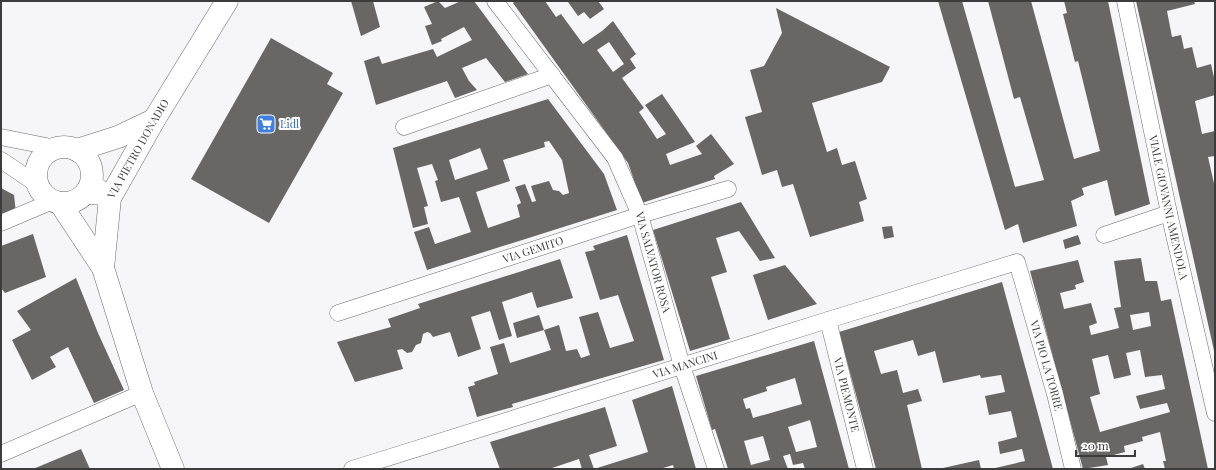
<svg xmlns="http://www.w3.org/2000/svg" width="1216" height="470" font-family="'Playfair Display',serif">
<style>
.building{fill:#696765;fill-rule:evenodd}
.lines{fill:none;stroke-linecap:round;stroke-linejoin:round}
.minor-casing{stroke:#6c6c6f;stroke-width:17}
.secondary-casing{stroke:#6c6c6f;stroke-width:23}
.minor{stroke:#fff;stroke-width:16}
.secondary{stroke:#fff;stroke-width:22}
.labels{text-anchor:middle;stroke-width:4;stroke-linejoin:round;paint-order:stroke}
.shop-label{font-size:11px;fill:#366cbe;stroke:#fff;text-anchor:start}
.street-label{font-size:11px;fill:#3c3c3d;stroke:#fff}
</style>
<rect width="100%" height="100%" fill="#f6f6f9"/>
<!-- building -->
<path class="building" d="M351 1H373L380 27 361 36Z
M438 1 445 8 461 1H474L528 74 505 82 486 58 462 68 469 81 477 90 455 98 447 81 376 105 364 61 379 56 382 64 433 49 437 57 472 40 464 27 441 39 442 41 432 45 425 26 432 24 424 7Z
M515 1H545L556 17 561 14 583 44 602 31 613 21 636 54 630 59 636 68 622 78 644 108 639 112 657 139 666 134 645 105 662 94 695 142 666 154 670 165 702 154 696 146 711 134 734 164 714 176 715 179 642 203 628 163 513 3ZM609 42 624 64 613 72 597 50Z
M569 1H598L604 9 590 19 584 12 578 16 568 2Z
M938 1H962L1015 187 1044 180 1020 97 1014 99 988 1H1031L1074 159 1100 151 1078 61 1075 62 1063 14 1067 13 1064 1H1108L1150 204 1115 216 1107 180 1082 188 1084 195 1071 201 1077 226 1023 243 1018 224 1005 230Z
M1136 1H1194L1195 4 1167 11 1172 37 1181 35 1184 49 1192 47 1197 68 1211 64 1215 82V95L1195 101 1202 134 1215 131V156L1208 157 1215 188V355Z
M776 8 890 67 882 82 812 103 827 152 837 148 842 165 855 161 867 199 859 202 864 221 810 237 793 184 782 187 777 170 762 175 745 117 762 112 750 70 764 66 782 33Z
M271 38 333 73 327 84 343 93 269 223 191 179Z
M548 99 604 174 617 210 427 270 414 232 429 227 435 244 471 232 459 197 441 202 435 181 438 180 432 164 417 168 428 206 424 207 428 224 413 228 393 148ZM549 141 562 160 569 193 563 195 559 191 553 190 549 181 531 186 536 201 532 202 525 184 515 187 521 203 517 205 520 217 488 228 476 192 510 181 503 160 545 147 544 142ZM480 148 488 169 455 180 449 160Z
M1 188 14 195 16 213 1 219Z
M741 202 775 258 760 261 739 231 716 238 727 272 711 277 730 339 690 351 653 230Z
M892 226 894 237 884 239 882 227Z
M33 234 46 277 5 293 1 288V246Z
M627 235 664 360 512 404 513 407 477 417 468 387 475 385 474 382 498 374 490 347 504 343 510 363 551 350 544 330 559 325 566 351 577 349 581 358 590 355 579 317 598 312 610 348 634 341 618 295 600 300 585 252 595 250 593 246Z
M1078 235 1081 244 1065 249 1063 240Z
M1141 258 1145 281H1157L1161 301 1171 299 1208 469H1165L1163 461H1166L1160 432 1142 437 1143 441 1124 446 1125 452 1106 457 1108 465 1083 469 1030 271 1078 260 1084 282 1075 285 1076 289 1060 293 1064 309 1091 303 1097 323 1089 326 1091 335 1119 328 1114 308 1121 307 1114 261ZM1149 312 1151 326 1133 330 1130 315ZM1140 350 1145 377 1162 375 1165 389 1136 396 1140 409 1167 403 1170 412 1100 432 1090 397 1100 394 1092 359 1108 355 1114 379 1131 375 1126 353Z
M560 259 573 298 537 308 532 292 502 302 512 336 499 340 490 311 471 317 481 349 458 357 450 332 433 337 430 333 427 332 423 334 421 343 416 345 412 352 407 353 402 349 397 350 403 369 355 382 337 342 391 327 388 319 420 308 418 304Z
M785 265 817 304 768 320 753 275Z
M76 278 98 333 124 390 94 403 68 347 50 357 56 367 32 380 12 340 31 330 17 311Z
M1002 282 1053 469H991L1025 461 1022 449 1000 454 998 442 1017 437 1011 411 989 415 985 396 1005 392 1001 375 981 378 980 375 943 383 935 351 918 356 913 340 874 351 881 374 897 370 903 393 918 389 922 401 907 405 922 469H876L839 332Z
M539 315 544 330 517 338 513 323Z
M814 341 849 469H805L803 463 793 465 790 454 783 456 788 469H728L715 429 712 430 696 376ZM795 378 802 404 753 418 750 408 746 409 743 399 767 391 766 387ZM810 420 817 447 796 452 788 427ZM763 436 770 460 751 465 744 441Z
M672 386 696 469H674L673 465 660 469H594L648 452 632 400Z
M605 407 617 446 589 455 594 469H582L579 459 549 469H500L490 442Z
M81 449 90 469H33Z
M979 460 981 469H943V468Z
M1143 464 1145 469H1128Z"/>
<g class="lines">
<!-- minor casing -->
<g class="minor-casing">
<g id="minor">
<path id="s1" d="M495 1 615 158 640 215 682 366 716 469"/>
<path id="s2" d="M1125 1 1169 213 1215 413"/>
<path d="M404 127 552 75"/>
<path d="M1 137 56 148"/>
<path d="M1 160 38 185"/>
<path d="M92 180 110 198"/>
<path d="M85 195 110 198"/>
<path d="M1 223 53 201"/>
<path d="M1104 235 1169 213"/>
<path id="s3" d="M338 313 640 215 728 189"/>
<path id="s4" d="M828 320 865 469"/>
<path d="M1 454 142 393"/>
<path id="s5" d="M352 469 828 320 1017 262 1055 394 1073 469"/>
</g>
</g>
<!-- secondary casing -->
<g class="secondary-casing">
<g id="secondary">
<circle cx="64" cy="175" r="28"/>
<path d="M77 150 118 137 154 120"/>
<path d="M60 203 103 268"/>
<path id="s6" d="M173 469 142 393 103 268 110 198 154 120 227 1"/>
</g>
</g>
<!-- minor -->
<use href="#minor" class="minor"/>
<!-- secondary -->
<use href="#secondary" class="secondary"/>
</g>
<!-- icons -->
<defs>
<g id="supermarket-square" transform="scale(1)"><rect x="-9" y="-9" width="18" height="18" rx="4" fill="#3f7fe0" stroke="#fff"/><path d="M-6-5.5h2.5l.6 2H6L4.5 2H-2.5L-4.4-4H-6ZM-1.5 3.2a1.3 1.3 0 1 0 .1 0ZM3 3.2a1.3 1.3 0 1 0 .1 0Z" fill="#fff"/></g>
</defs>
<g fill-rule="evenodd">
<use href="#supermarket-square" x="266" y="124"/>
</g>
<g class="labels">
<!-- shop labels -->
<g class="shop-label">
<text x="280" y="128">Lidl</text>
</g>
<!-- street labels -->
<g class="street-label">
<text dy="4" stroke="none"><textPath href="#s6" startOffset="340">VIA PIETRO DONADIO</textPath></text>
<text dy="4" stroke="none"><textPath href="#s2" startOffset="211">VIALE GIOVANNI AMENDOLA</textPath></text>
<text dy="4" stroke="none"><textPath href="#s3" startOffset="205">VIA GEMITO</textPath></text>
<text dy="4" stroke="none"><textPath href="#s1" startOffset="309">VIA SALVATOR ROSA</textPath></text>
<text dy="4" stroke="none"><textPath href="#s5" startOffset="349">VIA MANCINI</textPath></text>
<text dy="4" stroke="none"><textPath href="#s5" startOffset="804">VIA PIO LA TORRE</textPath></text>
<text dy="4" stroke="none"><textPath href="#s4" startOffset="77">VIA PIEMONTE</textPath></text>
</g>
</g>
<!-- border -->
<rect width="1216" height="470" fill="none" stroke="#3c3c3d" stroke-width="4"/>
<!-- scale -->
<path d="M1076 450v6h59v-6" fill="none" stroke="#3c3c3d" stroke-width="2"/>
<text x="1082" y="450" font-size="12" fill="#3c3c3d" stroke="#ffffff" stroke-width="3" paint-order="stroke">20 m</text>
</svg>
